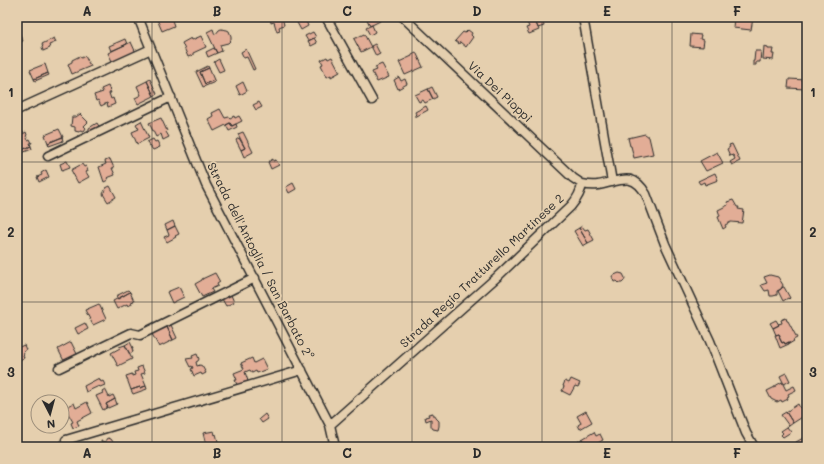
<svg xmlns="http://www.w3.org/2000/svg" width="824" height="464" font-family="Mali,sans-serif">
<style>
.building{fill:#e2ad96;stroke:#2b2b2b}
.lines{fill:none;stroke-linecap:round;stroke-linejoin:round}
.street-casing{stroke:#2b2b2b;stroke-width:11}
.street{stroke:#e5cfae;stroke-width:8}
.grid{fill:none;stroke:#2b2b2b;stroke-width:1;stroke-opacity:0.55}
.labels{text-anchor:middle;stroke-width:3.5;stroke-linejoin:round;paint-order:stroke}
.street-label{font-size:12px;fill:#2b2b2b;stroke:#e5cfae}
.neatline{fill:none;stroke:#2b2b2b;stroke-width:1.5}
.grid-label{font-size:13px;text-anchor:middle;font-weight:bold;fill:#2b2b2b}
</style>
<rect width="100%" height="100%" fill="#e5cfae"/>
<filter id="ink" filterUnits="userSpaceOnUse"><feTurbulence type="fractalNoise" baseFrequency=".025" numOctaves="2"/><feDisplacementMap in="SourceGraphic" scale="8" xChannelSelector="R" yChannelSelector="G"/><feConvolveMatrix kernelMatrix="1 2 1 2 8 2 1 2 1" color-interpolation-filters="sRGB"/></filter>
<g filter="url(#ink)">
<!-- building -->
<path class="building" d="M156 17H177V18L172 20 174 26 162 31Z
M270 17H282L284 25 279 27 280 31 277 32 274 22 271 23Z
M294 17H313L306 21 308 26 301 30Z
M366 17H380L382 20 370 26Z
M525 17H541V19L537 21 536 23 539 30 529 34 526 28 529 27Z
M734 17 753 18 751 30 733 28Z
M542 19 544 26 538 28 536 23 537 21Z
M372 25 375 32 370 35 366 28Z
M213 29 215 35 219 30 221 29 227 30 229 31 231 36V40L228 43 220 45 222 51 217 53 207 32Z
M17 30H18L23 41 17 43Z
M468 30 472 33 471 35 473 37 466 47 460 42 459 44 455 41 463 32 465 33Z
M313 32 316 37 308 41 305 36Z
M364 34 371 47 361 52 354 39Z
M691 34 701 35 700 39 704 40 703 47 690 46Z
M201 36 206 47 193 53V55L188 57 182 43 191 38 192 40Z
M54 38 56 42 49 45 50 48 43 51 42 47 43 46 42 44Z
M314 38 317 43 311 46 308 41Z
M125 39 127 44 111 51 109 46Z
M131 42 136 53 113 63 108 53Z
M375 44 380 54 376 56 371 46Z
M764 46 768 47V49H773L772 54H774L773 60 763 59Z
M214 48 217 53 208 57 206 52Z
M246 49 255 69 253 70 247 57 244 58 241 52Z
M755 51H761L760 62H756V65H753V61H754Z
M416 52 423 67 405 75 399 62 412 56V54Z
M80 56 81 58 85 56 89 64H90L91 66 72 74 68 64 72 62V60Z
M327 57 328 59 332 57 340 72 331 77V75L327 77 321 65 323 64 321 60Z
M219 59 224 70 219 72 214 62Z
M45 64 48 73 34 79 30 70Z
M382 64 389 77 377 82 372 72 377 70 375 67Z
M208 66 209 68 200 72 205 84 214 80 215 82 203 87 196 72Z
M209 68 214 80 205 84 200 72Z
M48 73 49 75 35 81 34 79Z
M399 77 401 81 405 79 407 84 398 89 394 80Z
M150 79 157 94 154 96 147 81Z
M789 79 806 80 805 89 788 88Z
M147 81 154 96 138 104 135 98 141 95 137 86Z
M243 82 247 91 240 95 236 86Z
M108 86 111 93H109L111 99 113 98 115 104 108 107 107 103 101 106 98 100 96 101 94 95 103 92 101 89Z
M432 87 437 97 433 99 428 89Z
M428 89 433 99 425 103 423 100 419 102 415 95Z
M259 102 262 107 256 110 253 105Z
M426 106 428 110 415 117V115L416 114 415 112Z
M220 109 225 118 229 117 230 118 234 116 235 118 239 116 242 121 232 126 230 123 214 131 208 119 213 116 212 113Z
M80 114 88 122 84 126 86 128 84 131 80 130 79 132 75 131V127L71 126 72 117H76Z
M161 118 167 131 166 132 169 137 163 140 161 134 156 137 149 123Z
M141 121 149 138 137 144 132 132 139 129 136 124Z
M97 123 100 128 86 134 85 132 89 130V128Z
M230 123 232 126 236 124 237 127 229 131 226 125Z
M59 129 63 137 48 143 45 135Z
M23 132V134L26 132 27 135 26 136 28 140 30 139 32 143H30L31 146 17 152V134Z
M243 132 253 152 244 157 241 150 245 148 238 134Z
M645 134 649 137 653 154 634 158 631 146H630L628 138Z
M62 137 63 141 49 146 48 143Z
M239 138 245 148 241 150 236 140Z
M153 139 155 142 157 141 160 147 153 150 147 142Z
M732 144 740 161 732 165 730 162 735 159 733 155 730 156 727 149 730 147 729 145Z
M31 146 32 149 19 154 17 152Z
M717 152 723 163 706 171 700 161Z
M110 159 114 168H112L115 175 107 178 108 180 104 182 99 167 106 164 105 161Z
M273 159V161L276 160 279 165 271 169 268 162Z
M67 161 70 167 62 170 60 164Z
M82 164 84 167 86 166 88 171 86 172 89 177 78 183 71 170Z
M46 170 49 177 39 182 37 177 42 175 41 173Z
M715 173 718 180 705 185 704 182 700 184 698 181Z
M293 183 296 189 289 193 286 187Z
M110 186 116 197 108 202 103 194 106 188Z
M733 200 737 207H739L738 209 744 210 742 223 731 222 725 225 726 227 723 229 718 217 720 216 718 210 728 205 727 202Z
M173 221 175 226 167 230 165 225Z
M175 226 179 234 175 236 176 237 167 242 164 237 169 235 167 230Z
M582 226 585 230 588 229 594 240 588 243 579 228Z
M579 228 588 243 583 246 574 231Z
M215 273 220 282 217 284 218 286 211 289 213 292 202 297 195 284 202 280V279Z
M619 273 623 274 625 278 624 281 622 283H619L617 281 614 282 612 276Z
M770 275 778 277 783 285 781 289 777 291V295L773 296H770L769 290 765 291 761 285 767 283 764 277Z
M179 287 184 297 172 303 167 292Z
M783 287H784L790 298 789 299 788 298 783 301 778 291 781 289Z
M128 290 130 292 118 299 116 296Z
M130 292 134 301 131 302 132 304 128 306 127 304 117 309 113 301Z
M231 295 234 302 226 306 222 299Z
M99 304 106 319 93 325 85 310Z
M786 318 787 321H788L797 338 793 340 794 341 789 344V342L785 344 784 342 782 343 779 337 780 336 779 334 776 335 773 328 779 325 778 324 782 323 781 320Z
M776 320 779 325 773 328 770 323Z
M85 323 88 329 78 334 75 328Z
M171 325 177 338 173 340 167 327Z
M167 327 173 340 159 347 152 334Z
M779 334 780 336 779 337 782 343 784 342 785 344 789 342V344L780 348 775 335Z
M71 342 77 354 64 361 58 349Z
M130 342 133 348H132L133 352 130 354 125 345Z
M24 345 26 350 23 352 24 354 23 355 24 358 17 361V348Z
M125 345 132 359 118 366 111 353 120 348 119 347Z
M197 354 199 359 198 361 196 362 197 366 200 365 202 366 206 373 202 375 201 373 194 376 191 369 193 368 192 366 190 367 186 359 193 358 192 356Z
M252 358 254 363 262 359 267 369 257 373 256 371 252 373 250 370 245 372 248 381 237 385 235 380H237L234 373 244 369 241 363Z
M142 366 145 373 141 374 146 386 140 388V387L131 390 126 376 132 374V376L135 375 134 372 138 371 137 368Z
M786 373 790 381 784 384 780 376Z
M99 378 101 382 103 381 105 385 100 387 99 386 86 392 84 386Z
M571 379 580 383 578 387 575 386 570 395 562 391 564 386H563L565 381 569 383Z
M782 382 786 390 794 386 796 390 788 394 789 396 787 397 788 399 782 402 781 400 777 402 771 399 767 391 775 387V386Z
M146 386 147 389 133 394 131 390 140 387V388Z
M105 389 109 397 113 395 115 399 106 404 108 407 103 410 96 396 103 393 102 391Z
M115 399 117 404 108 408 106 404Z
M87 402 92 413 77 421 79 426 73 428 71 423 73 422 65 408 74 403 76 408Z
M798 404 800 408 806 404 807 406V414L793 423 786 412Z
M586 411 592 422 580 429 578 425 581 423 577 416Z
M786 412 793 423 789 426 781 415Z
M433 413V415H435L436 418 439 421V426L438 430 433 429 431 426V419L426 421 425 417 429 416 428 414Z
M265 414 268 419 262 423 259 419Z
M787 427 791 432 783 437 781 435 783 433 781 431Z
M214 431 215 435 216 434 219 445 214 447 213 443 206 445 203 433Z
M594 432 596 436 600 434 603 440 591 447H584L586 446 582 439Z
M807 436V447H799L796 442Z
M108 438 111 439 113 442 115 444 114 447H102L101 441 106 442V439Z
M582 439 586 446 584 447H580L577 442Z"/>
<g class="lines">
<!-- street casing -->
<g class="street-casing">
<path id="street" d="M138 17 206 185 330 425 335 447
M326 17 372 100
M403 17 573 178 582 184
M583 17 612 182
M17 110 151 49
M48 156 171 97
M59 368 131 333 140 335 255 278
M330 425 497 277 571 206C577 199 581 193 582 184 587 185 592 186 598 185 619 182 632 170 646 194L665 244 710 341 746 433 754 447
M66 440 302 370"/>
</g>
<!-- street -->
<use href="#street" class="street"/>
</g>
</g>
<!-- grid -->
<path class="grid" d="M152 17V447M282 17V447M412 17V447M542 17V447M672 17V447M17 162H807M17 302H807"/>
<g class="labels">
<!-- street labels -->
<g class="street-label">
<text transform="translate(500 92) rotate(43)" y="4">Via Dei Pioppi</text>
<text transform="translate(260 261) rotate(63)" y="4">Strada dell'Antoglia / San Barbato 2°</text>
<text transform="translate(482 271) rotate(-43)" y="4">Strada Regio Tratturello Martinese 2</text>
</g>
</g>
<!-- margin -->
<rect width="824" height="464" fill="none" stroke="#e5cfae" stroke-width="44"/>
<!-- north arrow -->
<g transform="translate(50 414) rotate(174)"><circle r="19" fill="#e5cfae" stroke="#9b8d7a"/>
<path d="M0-3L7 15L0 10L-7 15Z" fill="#2b2b2b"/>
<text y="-6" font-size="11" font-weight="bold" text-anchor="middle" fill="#2b2b2b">N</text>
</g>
<rect x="22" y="22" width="780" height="420" class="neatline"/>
<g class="grid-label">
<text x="87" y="16">A</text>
<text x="217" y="16">B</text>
<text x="347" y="16">C</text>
<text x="477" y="16">D</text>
<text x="607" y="16">E</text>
<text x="737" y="16">F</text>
<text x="11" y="97">1</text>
<text x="813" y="97">1</text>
<text x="11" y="237">2</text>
<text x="813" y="237">2</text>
<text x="11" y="377">3</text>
<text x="813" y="377">3</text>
<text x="87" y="458">A</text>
<text x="217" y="458">B</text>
<text x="347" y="458">C</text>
<text x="477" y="458">D</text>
<text x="607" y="458">E</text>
<text x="737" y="458">F</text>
</g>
</svg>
